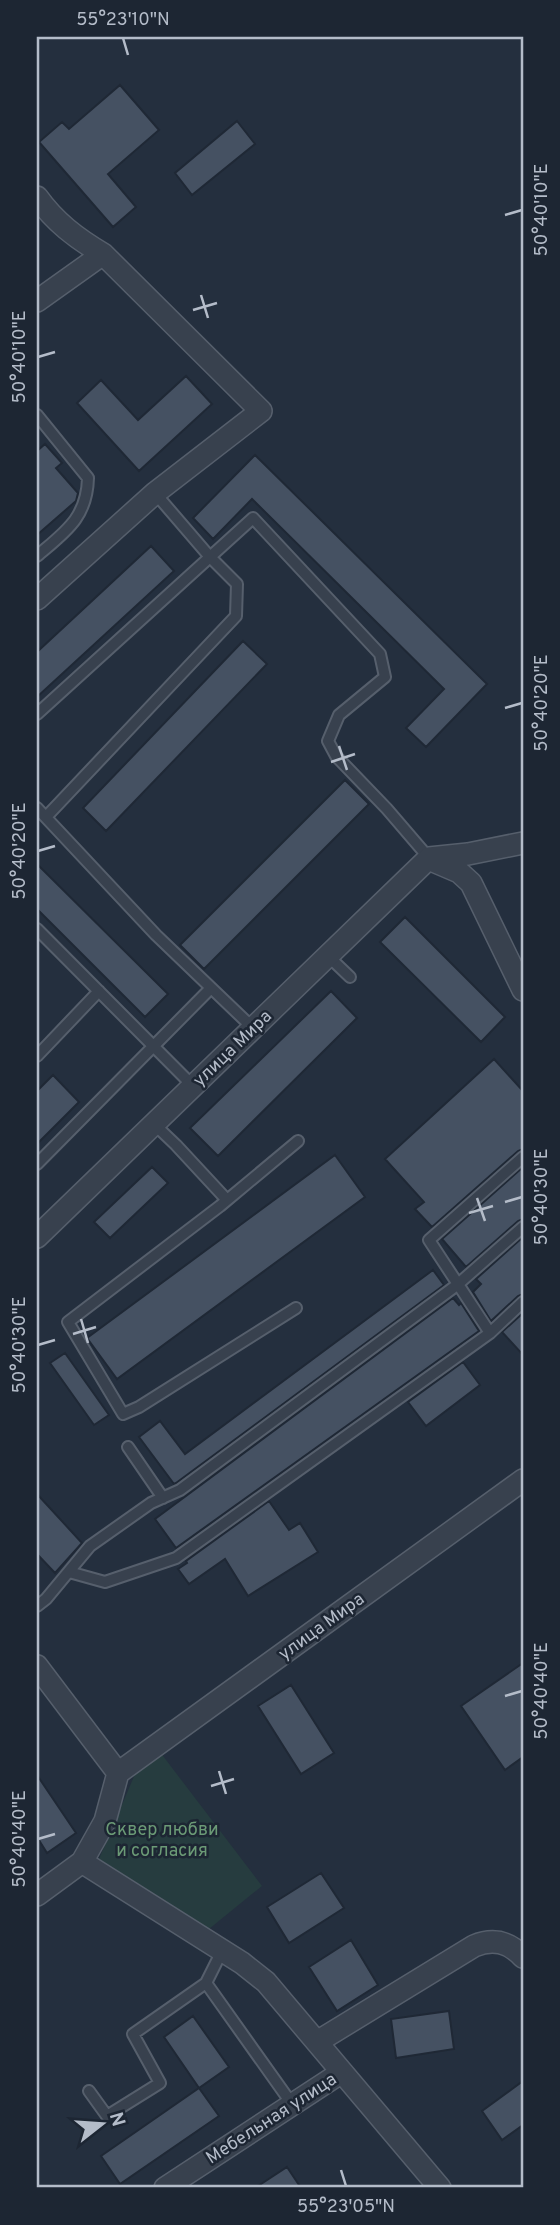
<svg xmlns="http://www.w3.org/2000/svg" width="560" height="2225" font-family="Overpass,sans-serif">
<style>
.green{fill:#263c3f}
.building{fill:#455162;stroke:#1f2835;stroke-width:2}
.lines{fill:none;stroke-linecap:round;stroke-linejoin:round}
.lane-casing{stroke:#565f6c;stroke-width:14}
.street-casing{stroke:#565f6c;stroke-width:24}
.lane{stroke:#38414e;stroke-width:10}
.street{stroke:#38414e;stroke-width:21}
.ticks{fill:none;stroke:#b4bcc9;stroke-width:2.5}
.labels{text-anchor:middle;stroke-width:5;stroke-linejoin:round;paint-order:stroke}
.street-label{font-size:18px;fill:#b4bcc9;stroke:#1d2633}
.park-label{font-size:18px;fill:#6b9a76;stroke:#1d2633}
.neatline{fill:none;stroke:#b4bcc9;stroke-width:2.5}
.ticks-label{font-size:18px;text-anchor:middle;fill:#b4bcc9}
</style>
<rect width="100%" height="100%" fill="#242f3e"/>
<!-- green -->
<path class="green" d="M160 1752 262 1886 209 1929 99 1859 138 1767Z"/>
<!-- building -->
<path class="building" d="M120 85 159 130 108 174 136 207 113 227 39 142 62 122 69 129Z
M237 121 255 144 192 195 175 173Z
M186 376 212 404 139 471 77 403 101 380 138 420Z
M45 444 62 463 56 468 78 493 76 501 37 535V451Z
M255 455 487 684 426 747 406 728 444 689 252 499 213 539 193 518Z
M151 546 174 571 37 697V652Z
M243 641 267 664 106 831 83 808Z
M345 780 369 804 204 969 180 945Z
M37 864 168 994 145 1017 37 909Z
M405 917 505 1017 481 1042 380 942Z
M331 991 357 1018 218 1156 190 1128Z
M494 1059 523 1091V1149L518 1151 432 1227 415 1209 424 1202 385 1159Z
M53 1075 79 1102 37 1144V1091Z
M335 1155 365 1197 117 1379 87 1338Z
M152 1167 168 1183 110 1238 94 1222Z
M523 1167V1219L518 1221 466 1267 442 1239Z
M523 1237V1294L518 1296 491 1321 473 1292 481 1284 476 1279Z
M433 1270 444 1285 176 1483 174 1484 139 1437 160 1421 185 1454Z
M453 1298 459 1305 461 1303 479 1331 176 1548 155 1519Z
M523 1313V1355L502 1332Z
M65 1353 109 1415 94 1425 50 1363Z
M463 1362 480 1385 426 1426 408 1402Z
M37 1494 82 1543 55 1573 37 1554Z
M269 1501 289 1530 300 1523 318 1552 248 1596 225 1559 189 1584 178 1569 187 1563 186 1561Z
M523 1663V1757L505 1770 461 1706Z
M291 1685 334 1753 301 1774 258 1706Z
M37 1775 76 1833 47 1853 37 1837Z
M321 1873 344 1908 289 1943 267 1907Z
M351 1940 378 1985 337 2011 309 1967Z
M449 2011 454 2049 396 2058 391 2019Z
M193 2016 229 2067 199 2088 164 2037Z
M523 2081V2125L502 2140 482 2111Z
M199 2088 219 2116 120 2184 101 2156Z
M287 2167 301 2188H255Z"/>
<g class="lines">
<!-- lane casing -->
<g class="lane-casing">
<path id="lane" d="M37 415 88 478C87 518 65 532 37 556
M37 714 253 518 380 654 385 677 339 715 328 741 336 756 387 809 429 858
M37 808 156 935 253 1028
M46 817 236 616 237 584 210 557 155 493
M37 929 193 1086
M327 955 350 977
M37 1056 99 991
M154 1124 176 1145 227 1200
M523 1157 429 1240 490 1333 523 1302
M37 1164 211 988
M296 1308 139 1407 123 1414 68 1322 220 1206 298 1141
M128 1447 163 1498
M69 1572 105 1582 176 1558 490 1333
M37 1606 46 1599 90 1546 151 1503 180 1490 457 1285 523 1227
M206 1983 292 2104
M89 2091 107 2116 160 2083 133 2034 206 1983 222 1951"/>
</g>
<!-- street casing -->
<g class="street-casing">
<path id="street" d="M37 197C55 222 76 238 103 254L261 411 155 493 37 599
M37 301 103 254
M431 860 459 872 471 883 523 990
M37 1237 429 858 468 854 523 843
M37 1666 118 1773 105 1821 82 1862 242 1963 266 1982 440 2188
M118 1773 523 1480
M37 1895 82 1862
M317 2042 474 1946C493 1938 509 1942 523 1957
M165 2188 342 2072"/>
</g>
<!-- lane -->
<use href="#lane" class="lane"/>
<!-- street -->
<use href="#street" class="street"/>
</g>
<!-- ticks -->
<path class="ticks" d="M123 38 128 55M505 215 522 210M201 295 208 318M193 310 217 303M38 357 55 352M505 708 522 703M339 746 347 770M331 762 355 754M38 851 55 846M477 1198 485 1221M505 1202 522 1197M469 1213 493 1206M81 1319 88 1343M73 1334 96 1327M38 1345 55 1340M505 1696 522 1691M219 1771 226 1794M211 1786 234 1779M38 1839 55 1834M341 2170 346 2186"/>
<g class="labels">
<!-- street labels -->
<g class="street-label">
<text transform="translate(232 1048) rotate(-44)" y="6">улица Мира</text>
<text transform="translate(321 1626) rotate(-36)" y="6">улица Мира</text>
<text transform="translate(271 2118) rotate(-33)" y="6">Мебельная улица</text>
</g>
<!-- park labels -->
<g class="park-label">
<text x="162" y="1835">Сквер любви<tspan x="162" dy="21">и согласия</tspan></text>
</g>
</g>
<!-- border -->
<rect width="560" height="2225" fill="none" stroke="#1d2633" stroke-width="77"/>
<!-- north arrow -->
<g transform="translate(102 2124) rotate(73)" stroke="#1d2633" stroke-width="5" paint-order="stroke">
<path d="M0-5L12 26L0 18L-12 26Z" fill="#b4bcc9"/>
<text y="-10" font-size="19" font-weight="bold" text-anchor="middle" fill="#b4bcc9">N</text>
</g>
<rect x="38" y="38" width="484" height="2148" class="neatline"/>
<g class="ticks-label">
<text x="123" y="25">55°23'10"N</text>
<text transform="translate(541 210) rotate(-90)" y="6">50°40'10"E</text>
<text transform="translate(19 357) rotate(-90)" y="6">50°40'10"E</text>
<text transform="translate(541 703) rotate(-90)" y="6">50°40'20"E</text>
<text transform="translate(19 851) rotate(-90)" y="6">50°40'20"E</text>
<text transform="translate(541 1197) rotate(-90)" y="6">50°40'30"E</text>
<text transform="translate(19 1345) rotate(-90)" y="6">50°40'30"E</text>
<text transform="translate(541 1691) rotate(-90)" y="6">50°40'40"E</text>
<text transform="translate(19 1839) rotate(-90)" y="6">50°40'40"E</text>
<text x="346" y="2212">55°23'05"N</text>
</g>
</svg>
